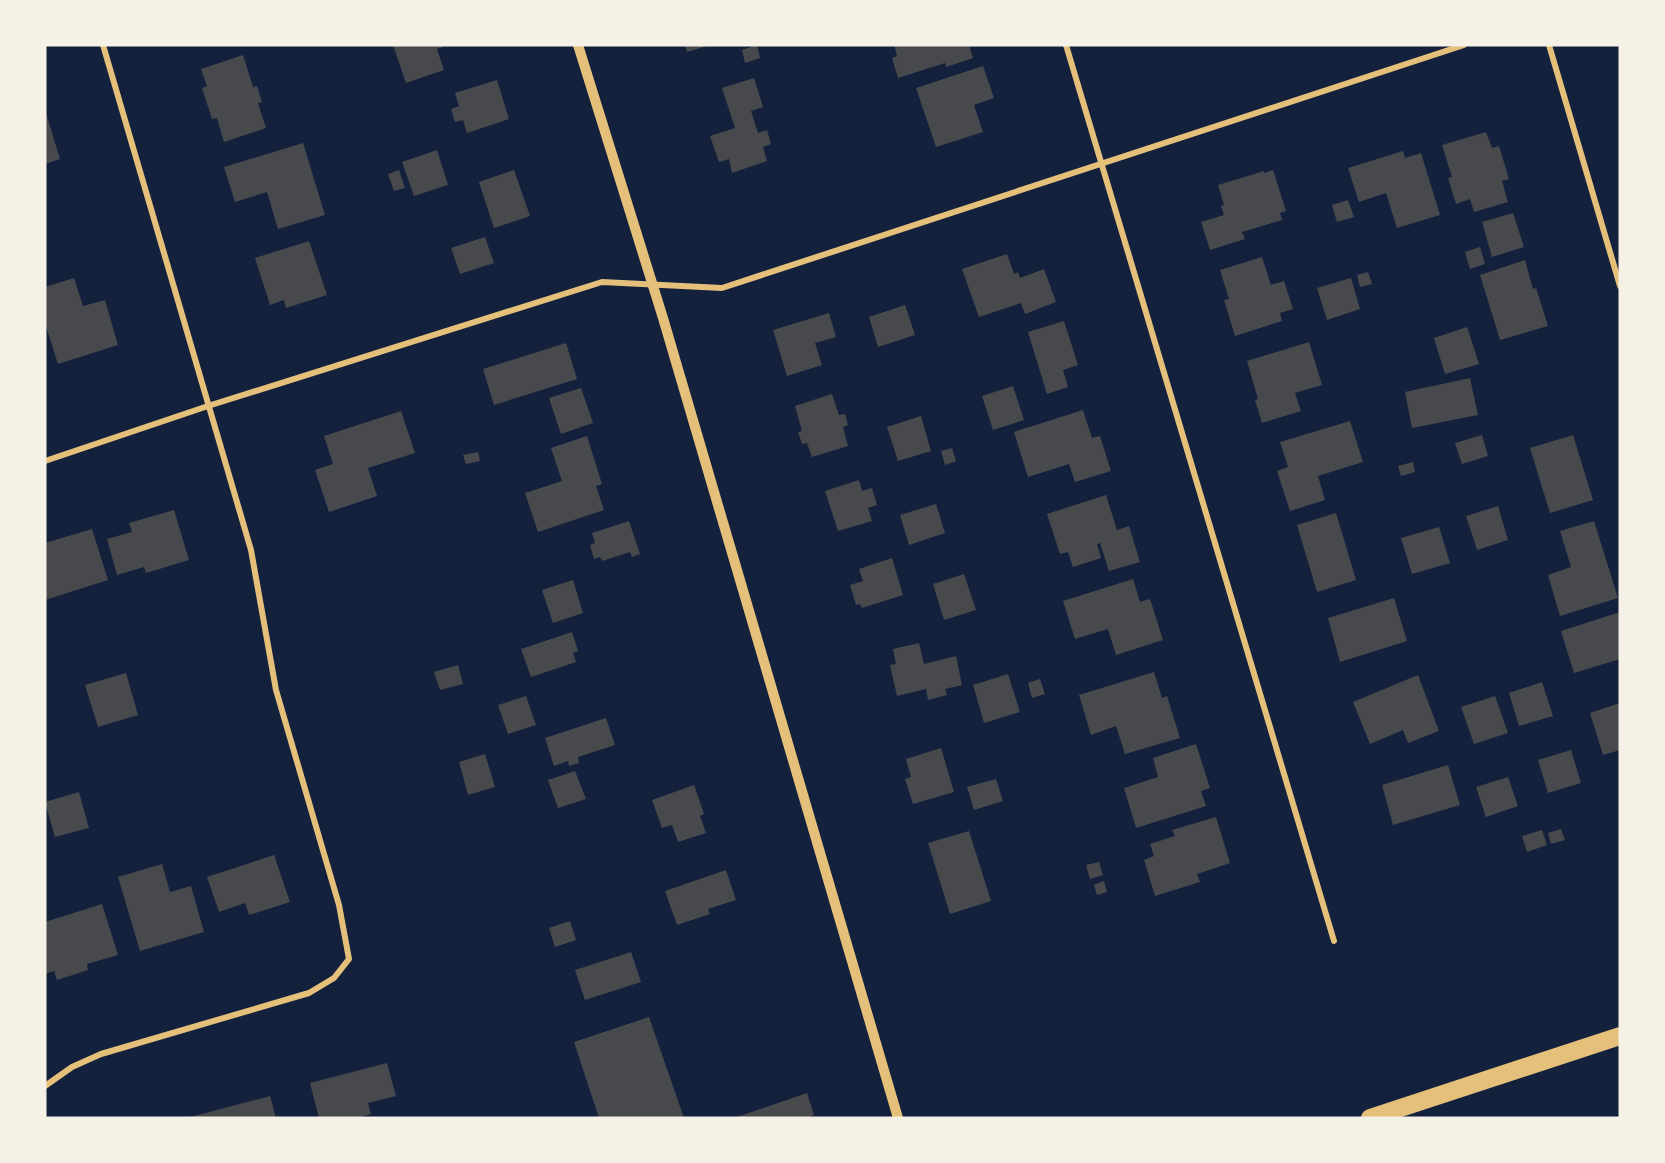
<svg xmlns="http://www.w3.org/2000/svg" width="1665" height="1163" font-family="Figtree,sans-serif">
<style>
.building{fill:#48494c}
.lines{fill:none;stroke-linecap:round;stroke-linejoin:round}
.minor{stroke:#e5c07b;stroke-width:6}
.tertiary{stroke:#e5c07b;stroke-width:10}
.motorway{stroke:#e5c07b;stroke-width:18}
</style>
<rect width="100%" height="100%" fill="#14213d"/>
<!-- building -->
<path class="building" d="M393 45H442L443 47 437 49 444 70 406 83Z
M685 45H707V46L687 52Z
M757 45 760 58 745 63 742 50Z
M894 45H969L973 58 946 67 945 63 898 78 892 58 897 56Z
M243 55 253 87 257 86 262 102 258 103 266 128 224 142 217 118 212 119 202 88 207 86 201 69Z
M983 66 994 98 974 105 983 132 936 147 916 88Z
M754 78 763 107 751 111 758 133 767 130 771 144 763 147 767 161 732 173 729 159 719 162 710 136 735 128 722 88Z
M497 80 509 119 467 133 463 120 455 122 451 109 459 106 455 93Z
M45 110 60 159 45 164Z
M1486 132 1492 148 1499 146 1509 179 1502 181 1508 202 1474 212 1470 199 1456 204 1448 178 1452 177 1442 145Z
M303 143 325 215 278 229 267 192 235 202 224 167Z
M437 150 448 185 414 196 402 162Z
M1403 151 1405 158 1421 153 1440 215 1397 228 1386 193 1359 202 1348 168Z
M399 170 405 188 394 191 388 174Z
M514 170 530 216 494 228 479 182Z
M1273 170 1286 211 1280 213 1282 220 1242 232 1245 239 1210 250 1201 222 1224 215 1221 206 1224 205 1218 185 1264 171V173Z
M1348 200 1354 217 1337 222 1332 205Z
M1513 213 1524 247 1492 257 1482 222Z
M485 237 494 263 460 274 451 248Z
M309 241 327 295 286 308 284 300 270 305 255 258Z
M1480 247 1485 264 1470 269 1465 252Z
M1007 254 1014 274 1018 272 1020 278 1044 269 1056 302 1025 314 1021 303 979 317 962 269Z
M1262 257 1271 285 1284 281 1293 309 1280 313 1282 321 1235 336 1224 300 1229 299 1220 270Z
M1525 260 1533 289 1536 288 1548 326 1500 340 1480 275Z
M1368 272 1372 284 1360 287 1357 275Z
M74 278 83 306 105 300 118 345 58 364 45 323V287Z
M1351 278 1360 309 1327 320 1317 288Z
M905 305 915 335 878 347 869 317Z
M829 313 836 337 815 343 822 365 787 376 773 330Z
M1064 321 1078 365 1063 370 1068 387 1047 394 1028 332Z
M1467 327 1479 364 1445 374 1434 338Z
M1309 342 1322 385 1295 393 1301 411 1262 423 1255 400 1258 399 1247 361Z
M566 343 577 379 494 405 483 369Z
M1470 378 1478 415 1412 428 1405 392Z
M1013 386 1024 420 993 430 982 396Z
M581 388 593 423 561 434 549 398Z
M832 394 839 415 845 414 848 425 843 427 848 446 812 457 807 443 802 444 798 432 802 431 795 406Z
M1083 410 1092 438 1100 436 1111 471 1075 482 1069 464 1028 477 1014 432Z
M401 411 415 453 368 468 377 496 329 512 315 470 333 464 324 436Z
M921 416 931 451 898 461 887 427Z
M1350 421 1363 462 1318 476 1325 500 1290 511 1277 471 1288 467 1280 442Z
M1482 435 1488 456 1462 464 1455 443Z
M1573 435 1593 500 1550 513 1530 448Z
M587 436 602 484 596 486 604 510 538 532 525 493 562 481 551 448Z
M952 448 956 461 945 465 941 451Z
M478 452 480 461 466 464 463 455Z
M1413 462 1415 472 1401 476 1398 466Z
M859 480 862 491 872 488 877 505 868 508 872 521 838 531 825 491Z
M1106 495 1117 530 1129 526 1140 562 1109 571 1100 543 1097 544 1101 558 1073 567 1068 552 1060 554 1047 514Z
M936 504 945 533 909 545 900 515Z
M1498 506 1508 540 1477 550 1466 516Z
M174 510 189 560 146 573 144 567 117 575 107 539 132 532 129 523Z
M1336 513 1356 580 1317 592 1297 525Z
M629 521 640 554 632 557 630 552 602 561 600 557 594 559 590 545 595 543 592 533Z
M1594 521 1618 598 1560 616 1548 575 1571 567 1560 531Z
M1439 527 1450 563 1412 574 1401 538Z
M92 529 108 580 45 600V543Z
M892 558 903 595 862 608 860 604 856 605 850 585 863 581 859 569Z
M964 574 976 610 944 620 933 584Z
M1133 579 1140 602 1150 599 1163 640 1116 655 1108 629 1075 639 1063 601Z
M573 580 583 613 553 623 542 590Z
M1394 598 1407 641 1340 662 1328 618Z
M1620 612V659L1574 673 1561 631Z
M572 632 578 651 573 653 576 662 531 677 521 649Z
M919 643 924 664 956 656 962 685 945 689 947 695 928 700 926 689 897 696 890 665 896 664 893 649Z
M458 665 463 684 440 690 434 672Z
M1154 672 1162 698 1167 696 1180 738 1125 754 1116 726 1091 735 1079 695Z
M126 673 138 715 98 727 85 685Z
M1008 674 1020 712 984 723 973 685Z
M1418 675 1439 731 1408 743 1403 730 1370 744 1353 702Z
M1040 679 1045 694 1032 698 1028 683Z
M1542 682 1553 716 1519 726 1509 693Z
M526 696 536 725 508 734 498 705Z
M1495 696 1508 733 1474 744 1461 707Z
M1620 703V750L1603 755 1590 713Z
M606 718 615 745 578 757 579 763 569 766 568 761 554 766 545 738Z
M1196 744 1210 788 1201 791 1206 806 1136 828 1124 788 1158 777 1153 758Z
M941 748 954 792 913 804 905 779 911 777 906 759Z
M1571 750 1581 783 1548 793 1538 760Z
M485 754 495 787 468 795 459 762Z
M1448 765 1460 805 1393 825 1382 785Z
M575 771 586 799 558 808 548 780Z
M1508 777 1518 806 1486 817 1476 787Z
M996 779 1003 801 974 810 967 787Z
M694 785 704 814 700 816 706 833 678 842 672 825 662 828 652 800Z
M79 792 89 828 55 837 45 802Z
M1216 817 1230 863 1197 874 1200 882 1155 896 1144 860 1154 856 1150 844 1175 836 1172 830Z
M1561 829 1565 840 1551 844 1548 833Z
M1542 830 1547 845 1527 852 1522 836Z
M969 831 991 901 950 914 928 843Z
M274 855 290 902 249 915 245 903 219 912 207 877Z
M1099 862 1103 875 1090 879 1086 865Z
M162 864 170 892 191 886 204 932 140 951 118 877Z
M726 870 736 900 708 909 710 914 677 925 665 891Z
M1104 881 1107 892 1097 895 1094 885Z
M102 904 118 955 87 964 88 970 57 980 54 971 45 974V922Z
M570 921 576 940 555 947 549 928Z
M631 952 641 982 585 1000 575 970Z
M649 1017 684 1118H599L574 1042Z
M387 1063 396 1096 368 1103 371 1114 357 1118H319L310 1083Z
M807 1093 814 1115 806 1118H734Z
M270 1096 276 1118H190V1117Z"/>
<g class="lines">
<!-- minor -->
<path class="minor" d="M1066 45 1334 941
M1549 45 1620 286
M45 461 208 406 602 282 722 288 1464 45
M45 1086 72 1067 101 1054 309 993 334 978 349 959 339 905 276 690 251 550 103 45"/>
<!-- tertiary -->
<path class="tertiary" d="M578 45 663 318 898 1118"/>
<!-- motorway -->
<path class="motorway" d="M1370 1118 1620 1036"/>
</g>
<!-- border -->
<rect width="1665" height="1163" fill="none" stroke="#f6f1e7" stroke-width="93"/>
</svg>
